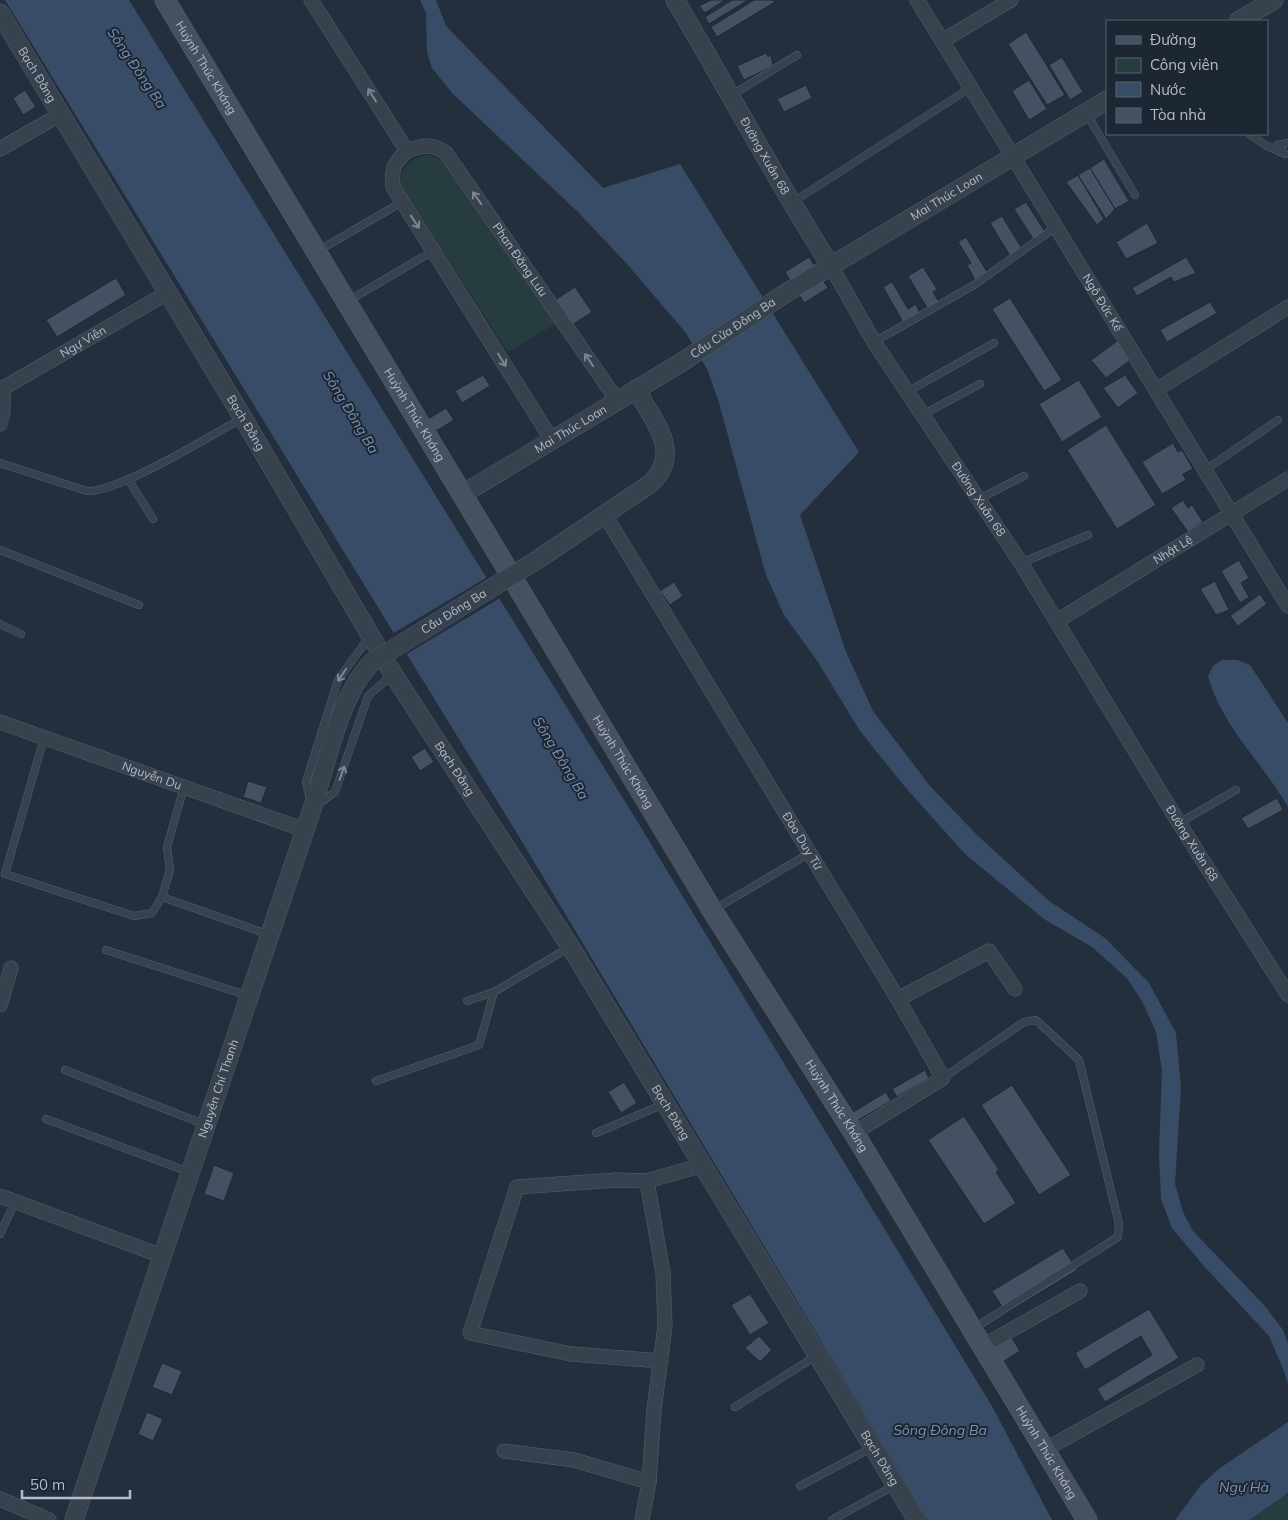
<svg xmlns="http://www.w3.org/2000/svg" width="1288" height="1520" font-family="Mulish,sans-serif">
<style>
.green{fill:#263c3f}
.water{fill:#394c67}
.pier{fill:#242f3e}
.building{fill:#455162;stroke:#1f2835}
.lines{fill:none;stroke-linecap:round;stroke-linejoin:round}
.service-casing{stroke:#565f6c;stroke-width:8}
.minor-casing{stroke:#565f6c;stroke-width:15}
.tertiary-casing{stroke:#565f6c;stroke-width:19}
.secondary-casing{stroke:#565f6c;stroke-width:21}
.service{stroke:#38414e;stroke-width:7}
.minor{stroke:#38414e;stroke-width:14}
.tertiary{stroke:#38414e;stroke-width:18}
.secondary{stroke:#465061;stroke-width:20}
.tertiary-bridge-casing{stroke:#565f6c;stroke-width:19;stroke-linecap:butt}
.tertiary-bridge{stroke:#38414e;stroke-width:18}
.oneway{stroke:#7c8592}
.labels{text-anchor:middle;stroke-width:4;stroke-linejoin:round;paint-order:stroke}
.street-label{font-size:12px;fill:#b4bcc9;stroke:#1d2633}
.water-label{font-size:14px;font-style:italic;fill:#7c92b1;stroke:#1d2633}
</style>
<rect width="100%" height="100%" fill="#242f3e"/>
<!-- green -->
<path class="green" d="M429 155 442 160 555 324 508 352 400 185C402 165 409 159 429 155Z
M1288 1495V1520H1249L1279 1497Z"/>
<!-- water -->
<path class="water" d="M5 0H129L637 821 993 1408 1052 1520H928L521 840Z
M420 0H436L446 26 603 188 680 164 859 452 800 515 846 652 873 711 930 786 977 835 1049 901 1105 938 1149 983 1176 1033 1181 1088 1175 1184 1183 1212 1193 1231 1264 1305 1283 1330 1288 1343V1385L1284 1371 1269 1336 1203 1265 1172 1228 1161 1199 1159 1154 1162 1070 1156 1032 1142 1001 1127 978 1092 947 1044 919 965 854 905 787 860 731 818 662 784 615 766 575 719 403 708 371 686 333 627 264 579 213 452 93 432 68 427 52 426 13Z
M1222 660H1237L1250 665 1288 723V807C1263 763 1222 727 1208 676L1213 666Z
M1288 1422V1493L1249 1520H1175L1201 1485 1220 1468Z"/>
<!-- pier -->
<path class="pier" d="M489 576 502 597 405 655 392 634Z"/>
<!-- building -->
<path class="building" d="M725 0 705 13 699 6 711 0Z
M732 0H748L709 24 705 17Z
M754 0H773L775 2 717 37 711 27Z
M1026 32 1065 95 1047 105 1008 44Z
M766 53 768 57 771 55 773 66 744 80 737 66Z
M1062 57 1083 92 1070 100 1049 65Z
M1029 80 1047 109 1029 120 1012 91Z
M806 85 812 98 784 112 777 99Z
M25 90 36 107 23 115 13 98Z
M1104 159 1129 201 1115 209 1090 168Z
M1090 168 1115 209 1106 219 1078 175Z
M1078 175 1104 219 1097 225 1066 182Z
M1026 202 1047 235 1035 242 1014 209Z
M1002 216 1024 252 1012 259 990 223Z
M1147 223 1158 243 1126 259 1116 242Z
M966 237 987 272 975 280 967 265 971 263 958 242Z
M809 257 828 288 804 303 785 272Z
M1186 257 1196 273 1174 282 1171 277 1137 296 1132 288Z
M923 267 937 289 933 292 939 302 929 311 908 276Z
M116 278 126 295 57 337 46 320Z
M892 282 908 309 916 304 920 314 903 322 883 287Z
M575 287 592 312 572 325 555 300Z
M1010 298 1062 380 1044 391 992 309Z
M1210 302 1217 313 1167 342 1160 330Z
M1120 339 1133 358 1106 378 1091 360Z
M483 375 490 386 462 403 455 391Z
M1125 375 1138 393 1118 408 1103 388Z
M1079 380 1102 417 1062 442 1039 404Z
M446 408 454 420 436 431 428 419Z
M1106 425 1156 505 1117 529 1067 450Z
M1173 443 1178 452 1182 450 1193 469 1183 474 1186 480 1162 494 1142 462Z
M1183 500 1188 508 1192 505 1203 522 1188 532 1171 508Z
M1239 560 1249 578 1241 583 1249 597 1240 603 1221 571Z
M1215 581 1229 610 1216 615 1200 589Z
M674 582 683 596 670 605 660 591Z
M1260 594 1267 604 1238 626 1230 616Z
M425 748 434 762 420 771 411 757Z
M248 781 267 787 261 803 243 797Z
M1277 798 1283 810 1248 829 1241 818Z
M925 1070 929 1078 897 1097 892 1089Z
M624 1082 637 1103 621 1113 608 1092Z
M1012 1085 1071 1175 1039 1195 981 1105Z
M886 1092 891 1101 855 1122 850 1114Z
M964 1116 999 1170 996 1172 1016 1203 984 1224 928 1140Z
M214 1165 234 1173 224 1201 204 1194Z
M1063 1248 1077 1270 1006 1313 992 1291Z
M750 1294 769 1323 750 1335 731 1305Z
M1149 1309 1179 1358 1105 1402 1097 1389 1152 1355 1141 1336 1085 1370 1075 1353Z
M1010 1335 1020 1351 1001 1363 990 1346Z
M759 1336 772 1350 760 1362 745 1348Z
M162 1363 182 1371 172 1395 152 1387Z
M147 1412 163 1419 153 1441 138 1434Z"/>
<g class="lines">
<!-- service casing -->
<g class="service-casing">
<path id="service" d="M732 95 797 55
M1086 113 1135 195
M1249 134 1265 145 1285 154 1277 145 1288 143
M793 202 970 88
M318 251 402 202
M348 301 433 251
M874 342 974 285 1056 227
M907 392 994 343
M922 415 980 384
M0 463 87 491C120 492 209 436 243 418
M1205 470 1278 420
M128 479 153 519
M979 499 1024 476
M0 550 139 605
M1021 563 1088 535
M0 624 21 634
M44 738 5 874 134 916 152 913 162 897 170 870 167 847 184 787
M310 799 306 782 338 680 370 636
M317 805 335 792 368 696 393 674
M1179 823 1236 790
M162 897 270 935
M713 910 810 853
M106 950 249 996
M467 1001 494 992 570 947
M65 1070 206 1125
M943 1078 1024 1022 1036 1020 1079 1060 1119 1224 1118 1237 973 1329
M376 1081 479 1045 494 992
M46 1119 189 1172
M596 1133 664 1104
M0 1234 15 1202
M735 1407 816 1356
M800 1486 873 1447
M832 1520 895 1485"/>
</g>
<!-- minor casing -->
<g class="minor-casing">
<g id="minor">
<path id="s1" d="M311 0 407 151C424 145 431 143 446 153L617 400"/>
<path id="s2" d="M917 0 1288 606"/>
<path d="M942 41 1011 0"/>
<path d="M0 149 61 114"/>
<path d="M407 151C394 162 391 170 393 187L552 440"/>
<path id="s3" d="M831 266 874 342 1021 563 1179 823 1288 995"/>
<path id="s4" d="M0 390 167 293"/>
<path d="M1156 390 1288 307"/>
<path d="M0 424 3 412V388"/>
<path id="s5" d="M605 515 898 999 943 1078 854 1133"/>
<path id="s6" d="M1057 621 1288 479"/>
<path id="s7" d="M0 722 305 830"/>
<path d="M898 999 989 951 1015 989"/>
<path d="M0 1005 11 968"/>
<path d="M0 1196 162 1256"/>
<path d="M983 1346 1080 1291"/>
<path d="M661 1361 571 1354 470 1333 517 1187 616 1180 647 1181 703 1165"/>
<path d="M1046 1449 1197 1365"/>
<path d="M504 1451 574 1460 649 1482"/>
<path d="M0 1499 49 1520"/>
<path d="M642 1520 649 1482 654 1410 665 1326 663 1273 647 1181"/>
</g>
</g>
<!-- tertiary casing -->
<g class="tertiary-casing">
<g id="tertiary">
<path id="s8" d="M675 0C728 88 775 180 831 266"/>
<path id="s9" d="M0 13 243 418 393 674 570 946 917 1520"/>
<path d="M1238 21 1274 0"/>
<path id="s10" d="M461 495 679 364 786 293 1107 100"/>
<path d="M537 560 650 484C684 453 653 421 636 389"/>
<path id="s11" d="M74 1520 312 809C327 763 339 696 372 662"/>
</g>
</g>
<!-- secondary casing -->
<g class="secondary-casing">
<g id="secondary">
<path id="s12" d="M165 0 712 910 854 1133 1087 1520"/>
</g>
</g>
<!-- service -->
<use href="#service" class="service"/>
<!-- minor -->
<use href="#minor" class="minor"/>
<!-- tertiary -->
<use href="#tertiary" class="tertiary"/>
<!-- secondary -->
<use href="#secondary" class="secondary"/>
<!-- tertiary-bridge casing -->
<g class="tertiary-bridge-casing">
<g id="tertiary-bridge">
<path id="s13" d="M372 662 537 560"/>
</g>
</g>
<!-- tertiary-bridge -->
<use href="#tertiary-bridge" class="tertiary-bridge"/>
</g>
<!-- one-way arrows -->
<defs><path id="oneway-shaft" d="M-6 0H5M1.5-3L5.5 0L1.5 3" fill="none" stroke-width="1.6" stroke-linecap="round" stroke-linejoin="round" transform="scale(1.25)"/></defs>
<g class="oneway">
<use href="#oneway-shaft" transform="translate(372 95) rotate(-122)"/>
<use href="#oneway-shaft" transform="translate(477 198) rotate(-125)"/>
<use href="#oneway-shaft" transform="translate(415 222) rotate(58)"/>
<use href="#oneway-shaft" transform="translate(502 360) rotate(58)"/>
<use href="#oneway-shaft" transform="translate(589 360) rotate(-124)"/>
<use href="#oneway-shaft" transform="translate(342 675) rotate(124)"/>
<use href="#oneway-shaft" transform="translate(342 773) rotate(-71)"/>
</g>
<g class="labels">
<!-- street labels -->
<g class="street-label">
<text dy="4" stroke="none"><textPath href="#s12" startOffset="79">Huỳnh Thúc Kháng</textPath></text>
<text dy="4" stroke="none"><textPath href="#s9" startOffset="72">Bạch Đằng</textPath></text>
<text dy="4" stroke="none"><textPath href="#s8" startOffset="180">Đường Xuân 68</textPath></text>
<text dy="4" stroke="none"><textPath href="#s10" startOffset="570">Mai Thúc Loan</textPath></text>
<text dy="4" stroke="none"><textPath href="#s1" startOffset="350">Phan Đăng Lưu</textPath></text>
<text dy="4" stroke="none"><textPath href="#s2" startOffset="355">Ngô Đức Kế</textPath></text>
<text dy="4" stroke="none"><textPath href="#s10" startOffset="319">Cầu Cửa Đông Ba</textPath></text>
<text dy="4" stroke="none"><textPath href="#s4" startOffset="96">Ngự Viên</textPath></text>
<text dy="4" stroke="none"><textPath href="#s12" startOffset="484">Huỳnh Thúc Kháng</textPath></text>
<text dy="4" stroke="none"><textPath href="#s9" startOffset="478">Bạch Đằng</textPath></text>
<text dy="4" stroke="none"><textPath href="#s10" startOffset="128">Mai Thúc Loan</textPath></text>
<text dy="4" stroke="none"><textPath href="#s3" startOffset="276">Đường Xuân 68</textPath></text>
<text dy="4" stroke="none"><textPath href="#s6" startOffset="136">Nhật Lệ</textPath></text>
<text dy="4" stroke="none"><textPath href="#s13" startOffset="96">Cầu Đông Ba</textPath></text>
<text dy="4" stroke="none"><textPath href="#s12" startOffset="889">Huỳnh Thúc Kháng</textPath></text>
<text dy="4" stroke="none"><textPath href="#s9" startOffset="882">Bạch Đằng</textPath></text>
<text dy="4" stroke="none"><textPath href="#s7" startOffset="161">Nguyễn Du</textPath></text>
<text dy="4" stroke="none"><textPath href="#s5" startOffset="381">Đào Duy Từ</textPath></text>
<text dy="4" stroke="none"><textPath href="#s3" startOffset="681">Đường Xuân 68</textPath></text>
<text dy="4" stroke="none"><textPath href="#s11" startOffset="455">Nguyễn Chí Thanh</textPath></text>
<text dy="4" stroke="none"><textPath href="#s12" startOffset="1294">Huỳnh Thúc Kháng</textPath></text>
<text dy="4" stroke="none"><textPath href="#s9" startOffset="1288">Bạch Đằng</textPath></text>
<text dy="4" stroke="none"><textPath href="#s12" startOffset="1699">Huỳnh Thúc Kháng</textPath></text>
<text dy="4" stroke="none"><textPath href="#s9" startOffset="1692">Bạch Đằng</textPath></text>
</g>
<!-- water labels -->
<g class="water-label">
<text transform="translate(137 68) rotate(56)" y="5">Sông Đông Ba</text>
<text transform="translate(351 412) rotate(59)" y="5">Sông Đông Ba</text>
<text transform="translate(561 758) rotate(59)" y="5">Sông Đông Ba</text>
<text x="940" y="1435">Sông Đông Ba</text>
<text x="1244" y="1492">Ngự Hà</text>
</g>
</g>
<!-- legend -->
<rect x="1106" y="20" width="162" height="115" fill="#1d2633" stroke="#59626f"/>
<rect x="1116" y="36" width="25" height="8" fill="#465061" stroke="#59626f"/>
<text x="1150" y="45" font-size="15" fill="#b4bcc9">Đường</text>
<rect x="1116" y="58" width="25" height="15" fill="#263c3f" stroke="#59626f"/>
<text x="1150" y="70" font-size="15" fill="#b4bcc9">Công viên</text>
<rect x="1116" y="82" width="25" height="15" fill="#394c67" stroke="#59626f"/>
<text x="1150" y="95" font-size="15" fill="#b4bcc9">Nước</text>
<rect x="1116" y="108" width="25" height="15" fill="#455162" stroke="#59626f"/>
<text x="1150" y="120" font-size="15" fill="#b4bcc9">Tòa nhà</text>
<!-- scale -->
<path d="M22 1490v8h108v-8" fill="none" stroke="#b4bcc9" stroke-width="2.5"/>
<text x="30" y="1490" font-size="15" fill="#b4bcc9" stroke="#1d2633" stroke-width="4" paint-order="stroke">50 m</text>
</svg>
